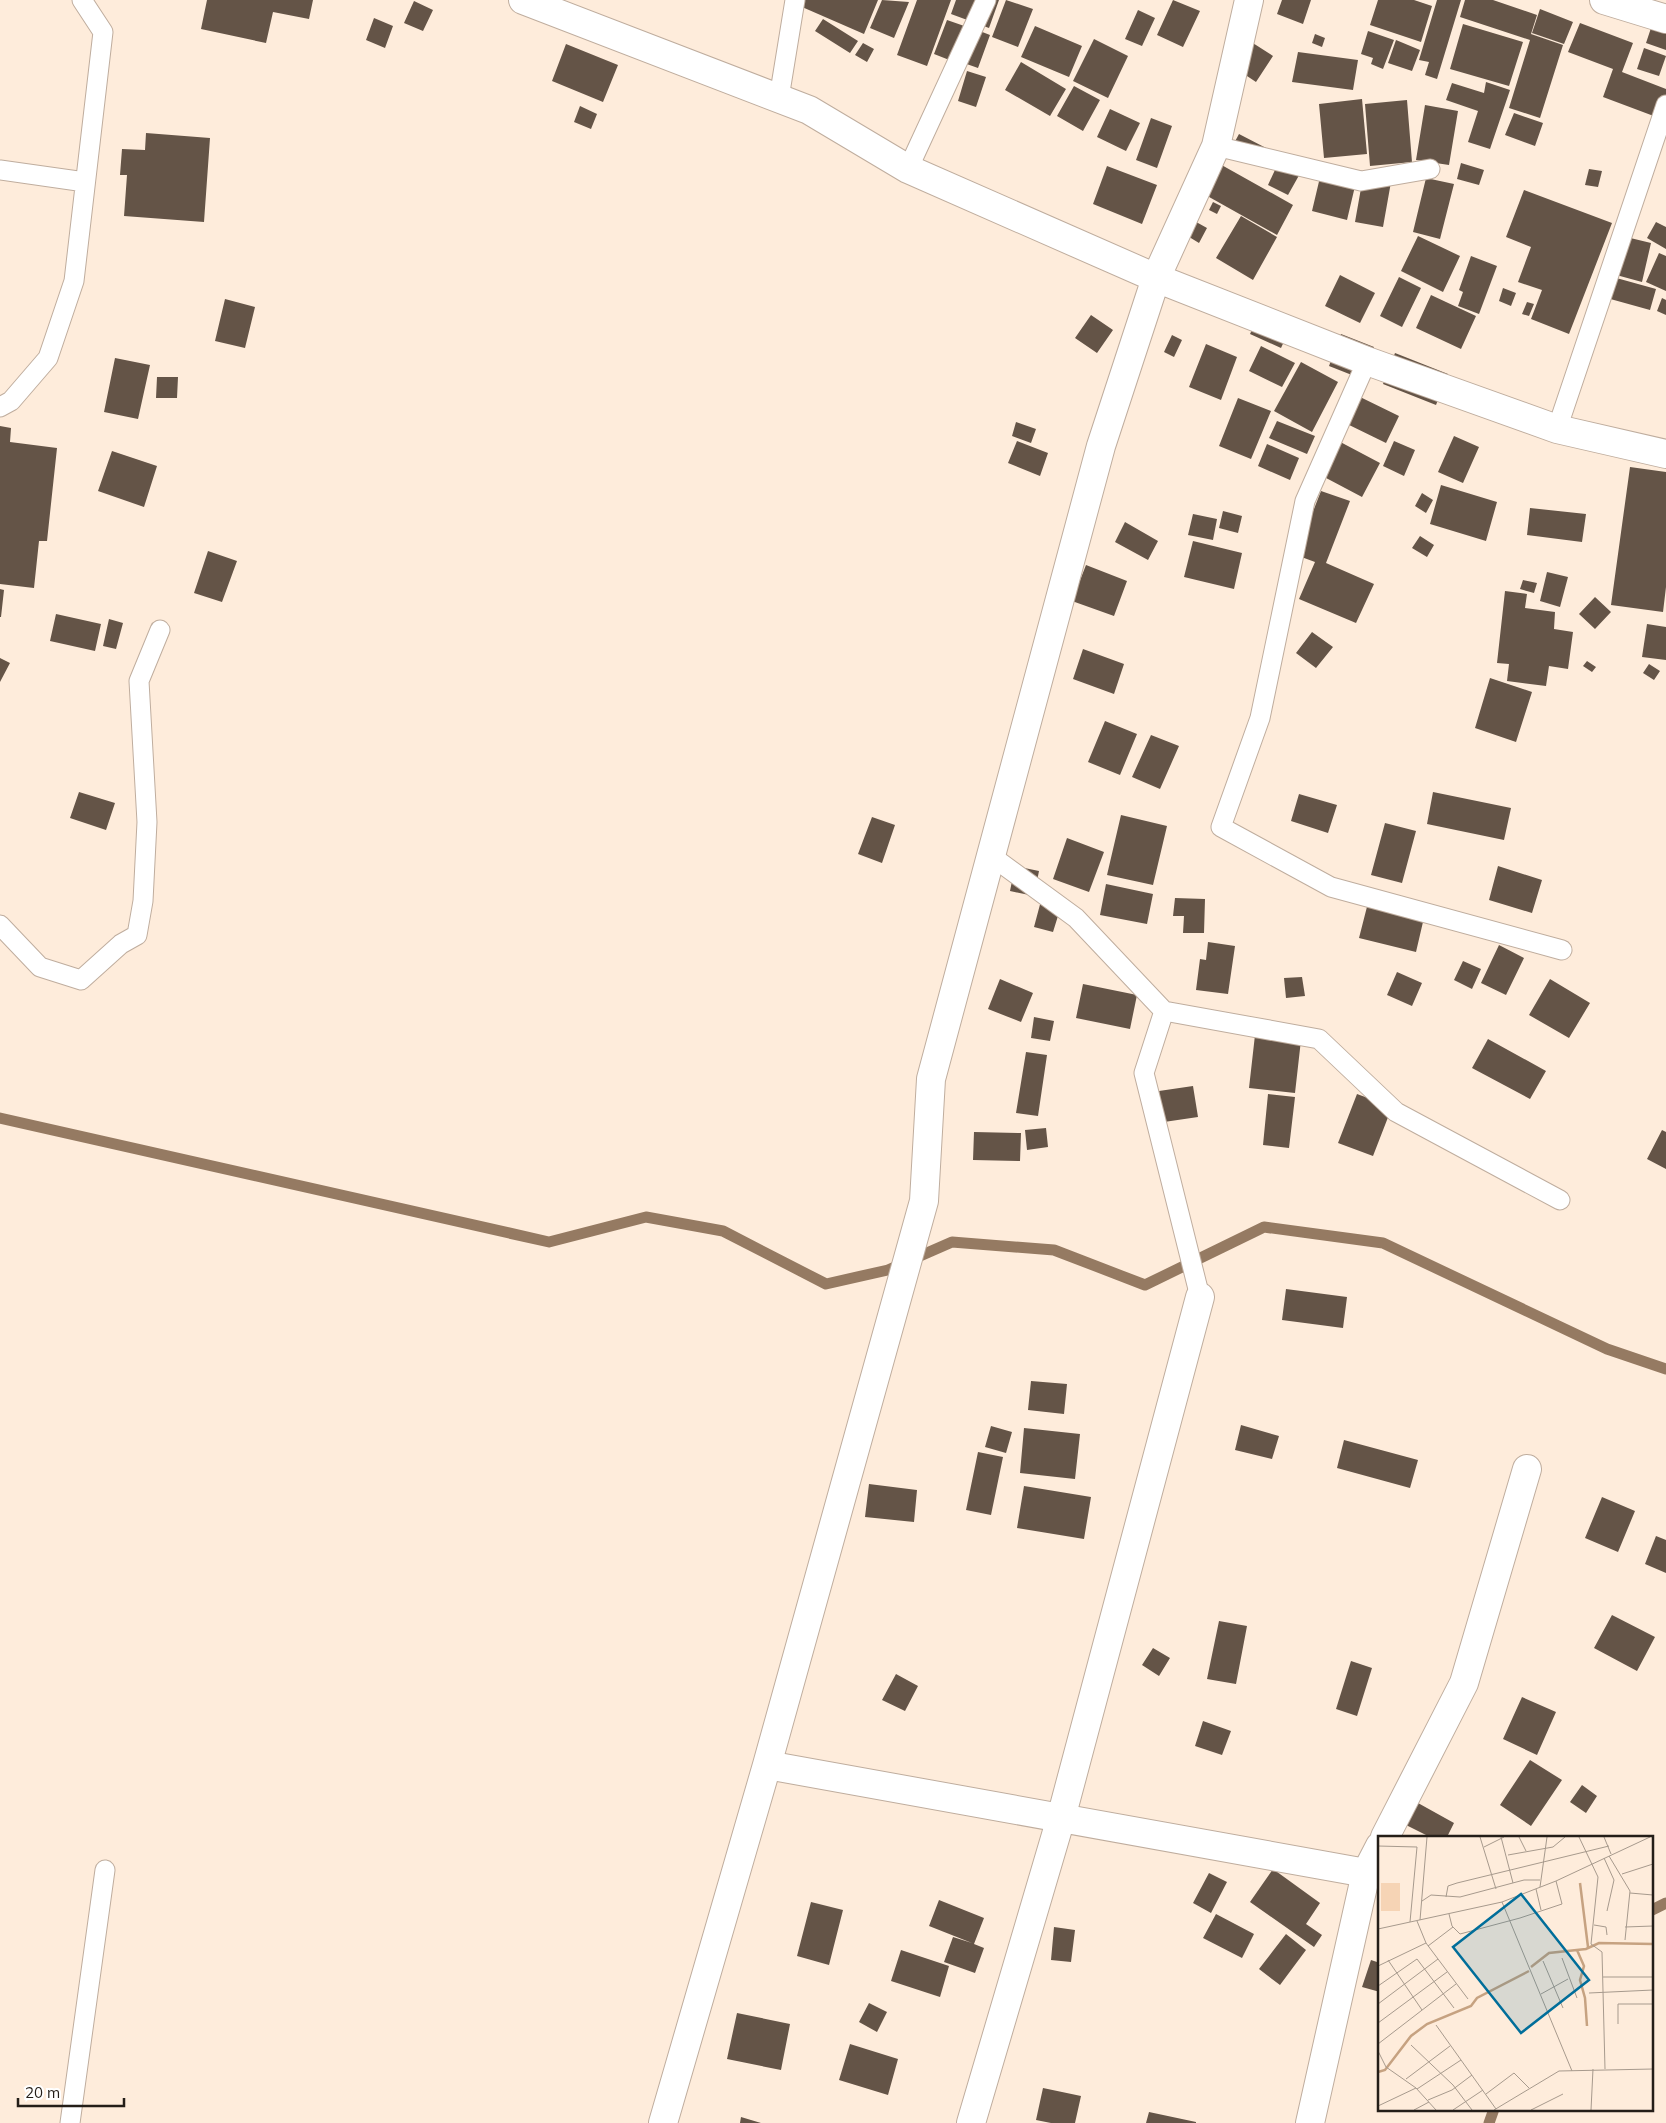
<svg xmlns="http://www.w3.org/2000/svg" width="1666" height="2123" font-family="Mulish,sans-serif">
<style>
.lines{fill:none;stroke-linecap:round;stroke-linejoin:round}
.stream{stroke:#957a62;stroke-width:11}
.building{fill:#645447}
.service-casing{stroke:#bfad9e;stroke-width:21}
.minor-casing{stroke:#bfad9e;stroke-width:30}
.tertiary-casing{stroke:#bfad9e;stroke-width:30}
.service{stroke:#fff;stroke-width:19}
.minor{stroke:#fff;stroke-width:28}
.tertiary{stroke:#fff;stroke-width:28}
.inset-river{fill:none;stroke:#c6a281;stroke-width:2.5}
.inset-road{fill:none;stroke:#a79a8d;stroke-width:1}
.view{fill:#016e9a;fill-opacity:0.15;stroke:#016e9a;stroke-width:2.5}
.inset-edge{fill:none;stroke:#241e18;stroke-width:2.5}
</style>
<rect width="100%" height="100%" fill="#feecdb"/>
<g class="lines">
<!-- stream -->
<path class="stream" d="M0 1118 549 1242 646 1217 723 1231 826 1284 888 1270 952 1242 1054 1250 1145 1285 1264 1227 1383 1243 1607 1349 1666 1369
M1652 1910 1666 1903
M1489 2123 1494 2109"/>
</g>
<!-- building -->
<path class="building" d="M207 0H313L309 19 273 12 266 43 201 29Z
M786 0H878L864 34Z
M882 0 909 2 894 38 870 28Z
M917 0H951L927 66 897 55Z
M956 0H999L989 28 951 14Z
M1006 0 1033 9 1018 47 992 37Z
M1173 0 1200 11 1183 47 1157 35Z
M1282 0H1311L1303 24 1277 14Z
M1378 0H1414L1432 6 1421 42 1370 25Z
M1437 0H1461L1437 79 1425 75 1429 62 1419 60Z
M1465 0H1493L1537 15 1531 34 1563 45 1540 118 1509 108 1530 40 1460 17Z
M414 1 433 10 423 31 404 23Z
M1540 9 1573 22 1564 44 1532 33Z
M1138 10 1155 18 1142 46 1125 39Z
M374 18 393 26 385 48 366 40Z
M823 19 858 41 850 53 815 31Z
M947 20 970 28 957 63 934 54Z
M1580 23 1633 43 1622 72 1666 89V100L1659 118 1603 97 1613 69 1568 52Z
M1463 24 1523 42 1509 86 1450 69Z
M1035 26 1082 46 1069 77 1021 57Z
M972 28 990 35 978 68 961 62Z
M1651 28 1666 33V50L1646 43Z
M1368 31 1394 40 1383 69 1371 64 1373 58 1361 54Z
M1315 34 1325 38 1322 47 1312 43Z
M1245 38 1273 56 1256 82 1229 64Z
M1094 39 1128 56 1108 98 1073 81Z
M1396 40 1420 50 1412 71 1388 63Z
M863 43 874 49 867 62 855 55Z
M566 44 618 65 603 102 552 81Z
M1644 48 1666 56 1659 76 1637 69Z
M1298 52 1358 60 1353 90 1292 82Z
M1021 62 1066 89 1050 116 1005 90Z
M967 71 986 77 976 107 958 101Z
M1486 82 1510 90 1490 149 1468 142 1478 111 1446 100 1452 83 1484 93Z
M1074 86 1100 100 1083 131 1057 116Z
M1362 99 1367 154 1324 158 1319 104Z
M1407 100 1412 162 1370 166 1365 104Z
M1425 105 1458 111 1449 165 1416 160Z
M580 106 597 114 591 129 574 122Z
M1110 109 1140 123 1126 151 1097 137Z
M1514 113 1543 123 1535 146 1505 135Z
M1151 118 1172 126 1157 168 1136 160Z
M146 133 210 138 204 222 124 216 127 175H120L122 149 145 150Z
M1239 134 1268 149 1261 163 1232 147Z
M1280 159 1302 170 1288 195 1268 185Z
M1218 163 1293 205 1277 235 1202 193Z
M1461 163 1484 170 1479 185 1457 179Z
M1107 166 1157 185 1142 224 1093 204Z
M1589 169 1602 171 1598 187 1585 185Z
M1321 173 1356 182 1347 220 1312 211Z
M1363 177 1391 182 1383 227 1355 222Z
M1426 178 1454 184 1440 239 1413 232Z
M1524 190 1612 223 1569 334 1531 319 1542 290 1518 282 1531 247 1506 237Z
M1213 202 1221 206 1217 214 1209 210Z
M1241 216 1277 237 1253 280 1216 258Z
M1189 218 1207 228 1199 243 1181 232Z
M1656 222 1666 227V249L1647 238Z
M1618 235 1651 243 1642 282 1609 273Z
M1418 236 1460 256 1443 292 1401 271Z
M1659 253 1666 256V291L1646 282Z
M1471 256 1497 266 1479 314 1458 306 1463 292 1459 290Z
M1602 274 1656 289 1650 310 1596 295Z
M1340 275 1375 293 1360 323 1325 306Z
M1399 277 1421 288 1402 327 1380 316Z
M1503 288 1516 293 1511 306 1499 301Z
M1431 295 1476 316 1461 349 1416 328Z
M1662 298 1666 300V315L1657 311Z
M225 299 255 307 245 348 215 341Z
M1527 302 1534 304 1529 316 1522 314Z
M1263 307 1294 320 1281 348 1250 334Z
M1091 315 1113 330 1097 353 1075 338Z
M1341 334 1374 347 1362 379 1329 366Z
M1172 335 1182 340 1174 357 1164 352Z
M1206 344 1237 357 1221 400 1189 387Z
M1261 346 1295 363 1282 387 1249 371Z
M1395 353 1448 374 1436 405 1383 384Z
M115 358 150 365 138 419 104 412Z
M1301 362 1338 382 1312 432 1274 411Z
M157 377H178L177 398H156Z
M1356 395 1399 416 1386 443 1343 422Z
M1238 398 1271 411 1251 459 1219 446Z
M1277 421 1315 436 1307 454 1269 438Z
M1016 422 1036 429 1031 443 1012 436Z
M0 426 11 428 10 442 57 448 47 541H39L34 588 0 584Z
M1329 436 1380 463 1362 497 1311 470Z
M1454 436 1479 447 1463 483 1438 472Z
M1017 441 1048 453 1040 476 1008 463Z
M1394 441 1415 450 1404 476 1383 466Z
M1267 444 1299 458 1290 480 1258 466Z
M112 451 157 466 144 507 98 491Z
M1630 467 1666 472V587L1663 612 1611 605Z
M1441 485 1497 502 1486 541 1430 524Z
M1321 491 1350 501 1326 563 1374 584 1356 623 1299 599 1315 562 1296 555Z
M1422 493 1433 500 1426 513 1415 506Z
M1530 508 1586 514 1582 542 1527 535Z
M1223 511 1242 516 1238 533 1219 528Z
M1193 514 1217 519 1213 540 1188 535Z
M1125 522 1158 541 1148 560 1115 542Z
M1420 536 1434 545 1427 557 1412 548Z
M1193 541 1242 553 1234 589 1184 577Z
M208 551 237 561 222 602 194 593Z
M1086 565 1127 581 1114 616 1072 601Z
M1547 572 1568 577 1560 607 1540 601Z
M1523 580 1537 583 1534 593 1520 589Z
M0 589 4 590 1 617H0Z
M1505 591 1527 594 1525 608 1555 612 1554 629 1573 632 1568 669 1549 666 1546 686 1507 681 1509 664 1497 663Z
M1595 597 1611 612 1595 629 1579 614Z
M56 614 101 624 95 651 50 641Z
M109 619 123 623 116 649 103 646Z
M1647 624 1666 627V660L1642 657Z
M1312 632 1333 647 1316 668 1296 653Z
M1083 649 1124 664 1114 694 1073 679Z
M0 658 10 663 0 682Z
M1587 661 1596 667 1592 672 1583 666Z
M1649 664 1660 671 1654 680 1643 673Z
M1490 678 1532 692 1516 742 1475 728Z
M1105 721 1137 734 1120 775 1088 762Z
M1151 735 1179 746 1160 789 1132 777Z
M79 792 115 803 106 830 70 818Z
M1433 792 1511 808 1504 840 1427 824Z
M1299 794 1337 805 1328 833 1291 821Z
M1121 815 1167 826 1153 885 1107 875Z
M872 817 895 825 882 863 858 854Z
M1385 823 1416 831 1402 883 1371 875Z
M1067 838 1104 852 1089 892 1053 879Z
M1015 866 1039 871 1034 896 1010 891Z
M1498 866 1542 880 1532 913 1489 900Z
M1106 884 1153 894 1147 924 1100 915Z
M1370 895 1426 909 1416 952 1359 938Z
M1042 897 1062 903 1053 932 1034 927Z
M1175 898 1205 899 1204 933H1183L1184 916H1173Z
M1208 942 1235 946 1228 994 1196 990 1200 959 1206 960Z
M1499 945 1524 958 1506 995 1481 983Z
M1463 961 1481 969 1472 989 1454 980Z
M1397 972 1422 983 1412 1006 1387 995Z
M1302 977 1305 996 1286 998 1284 978Z
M1000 979 1033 993 1021 1022 988 1009Z
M1550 979 1590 1003 1569 1038 1529 1015Z
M1083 984 1137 995 1130 1029 1076 1018Z
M1034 1017 1054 1021 1050 1041 1031 1038Z
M1255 1035 1301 1040 1295 1093 1249 1088Z
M1488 1039 1546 1071 1530 1099 1472 1068Z
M1026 1052 1047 1055 1038 1116 1016 1113Z
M1193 1086 1198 1117 1164 1122 1159 1091Z
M1268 1094 1295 1097 1289 1148 1263 1145Z
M1357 1094 1392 1107 1373 1156 1338 1143Z
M1046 1128 1048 1147 1027 1150 1025 1130Z
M1662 1130 1666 1132V1169L1647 1159Z
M974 1132 1021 1133 1020 1161 973 1160Z
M1286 1289 1347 1297 1343 1328 1282 1320Z
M1031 1381 1067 1384 1064 1414 1028 1410Z
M1241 1425 1279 1436 1272 1459 1235 1450Z
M991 1426 1012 1432 1006 1453 985 1447Z
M1024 1428 1080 1434 1075 1479 1020 1473Z
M1344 1440 1418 1460 1410 1488 1337 1468Z
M978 1452 1003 1457 991 1515 966 1510Z
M869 1484 917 1490 914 1522 865 1517Z
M1024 1486 1091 1497 1084 1539 1017 1528Z
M1602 1497 1635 1511 1618 1552 1585 1538Z
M1656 1536 1666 1540V1573L1645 1564Z
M1612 1615 1655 1637 1637 1671 1594 1648Z
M1219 1621 1247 1626 1236 1684 1207 1679Z
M1153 1648 1170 1658 1159 1676 1142 1665Z
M1351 1661 1372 1668 1357 1716 1336 1709Z
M896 1674 918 1686 905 1711 882 1700Z
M1522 1697 1556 1712 1537 1755 1503 1739Z
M1203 1721 1231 1731 1222 1755 1195 1746Z
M1530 1760 1562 1780 1531 1826 1500 1805Z
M1582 1785 1597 1796 1586 1813 1570 1802Z
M1418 1803 1454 1823 1447 1837H1430L1406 1825Z
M1273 1869 1320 1903 1306 1924 1322 1935 1314 1947 1250 1902Z
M1209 1873 1227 1882 1211 1913 1193 1903Z
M939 1900 984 1918 974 1944 984 1948 975 1973 944 1962 953 1937 972 1943 929 1926Z
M811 1902 843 1910 829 1965 797 1956Z
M1216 1914 1254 1934 1242 1958 1203 1938Z
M1054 1927 1075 1930 1071 1962 1051 1960Z
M1286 1934 1306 1950 1280 1985 1259 1969Z
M901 1950 949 1966 940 1997 891 1981Z
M1371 1960 1380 1963V1992L1362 1987Z
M869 2003 887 2012 877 2032 859 2022Z
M737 2013 790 2024 781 2070 727 2059Z
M850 2044 898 2059 888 2095 839 2080Z
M1043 2088 1081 2096 1075 2123H1051L1036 2120Z
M1149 2112 1196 2122V2123H1146Z
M741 2117 761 2123H740Z"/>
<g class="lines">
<!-- service casing -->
<g class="service-casing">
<path id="service" d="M779 98 795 0
M1216 146 1361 181 1430 169
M908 169 986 0
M0 170 85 182
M1367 361 1305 501 1260 718 1221 827 1331 887 1562 950
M0 407 11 401 48 358 74 281 103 32 82 0
M1557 429 1666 105
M990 855 1076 918 1164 1011 1144 1073 1200 1297
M0 925 40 967 81 980 121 944 137 935 143 901 147 822 139 681 160 630
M1164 1011 1319 1039 1396 1112 1560 1200
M70 2123 105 1870"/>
</g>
<!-- minor casing -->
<g class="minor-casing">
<path id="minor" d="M523 0 809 110 908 169 1156 278 1367 361 1557 429 1666 454
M767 1765 1366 1873
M1385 1837 1464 1683 1527 1469
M663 2123 767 1765 924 1201 931 1079 1101 446 1156 278 1216 146 1249 0
M971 2123 1061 1818 1200 1297
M1310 2123 1366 1873 1380 1846"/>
</g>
<!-- tertiary casing -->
<g class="tertiary-casing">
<path id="tertiary" d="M1604 0 1666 19"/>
</g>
<!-- service -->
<use href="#service" class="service"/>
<!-- minor -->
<use href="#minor" class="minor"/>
<!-- tertiary -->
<use href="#tertiary" class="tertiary"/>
</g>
<!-- overview -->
<g transform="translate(1378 1836)">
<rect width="275" height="275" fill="#feecdb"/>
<path d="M3 47H22V75H3Z" fill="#f6d4b5"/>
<path class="inset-river" d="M202 47 210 111M199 114 206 130 202 144 207 162 209 190M153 131 171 117 208 113 221 107 275 108M0 236 7 234 33 200 49 188 93 170 99 162 151 135"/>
<path class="inset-road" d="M102 1 118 53M123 1 135 47M141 1 148 15M201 1 220 41 213 108 224 116 227 233M226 1 233 18M0 10 39 11 32 86M106 11 126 1M130 19 175 11 187 1M231 20 252 55 247 104M226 22 236 44 229 75M244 38 275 28M162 51 169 1M158 53 163 74M252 57 275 59M68 61 70 50 79 47 231 10M44 65 53 59 82 61 146 44H162M124 66 194 235M71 78 74 90 82 98 142 82 184 68 178 45M42 84 49 1M39 85 48 107 90 163M216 89 228 91 229 99M247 91 275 90M0 93 124 66 178 45 272 1M50 110 75 91M184 122 199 162M10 124 44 174M165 125 185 172M0 130 48 107M225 141H275M0 150 39 123 76 172M211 157 275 154M163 158 190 143M0 168 60 123M0 187 69 136M240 188V168H275M58 189 118 273M0 208 78 148M33 209 75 249 94 274M0 215 8 231 38 252 58 274M28 243 72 210M39 253 83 224M108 258 136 237 151 252M50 264 74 254 94 239M0 270 38 252M36 274 51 266M75 274 105 254M116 274 181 235 275 233M153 274 185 258M213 274 215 233"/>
<path class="view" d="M143 58 211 144 143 197 75 111Z"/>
<rect width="275" height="275" class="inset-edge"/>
</g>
<!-- scale -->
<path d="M18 2098v8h106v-8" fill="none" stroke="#241e18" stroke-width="2.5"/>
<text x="25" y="2098" font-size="15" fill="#241e18" stroke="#ffffff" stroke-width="4" paint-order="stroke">20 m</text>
</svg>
